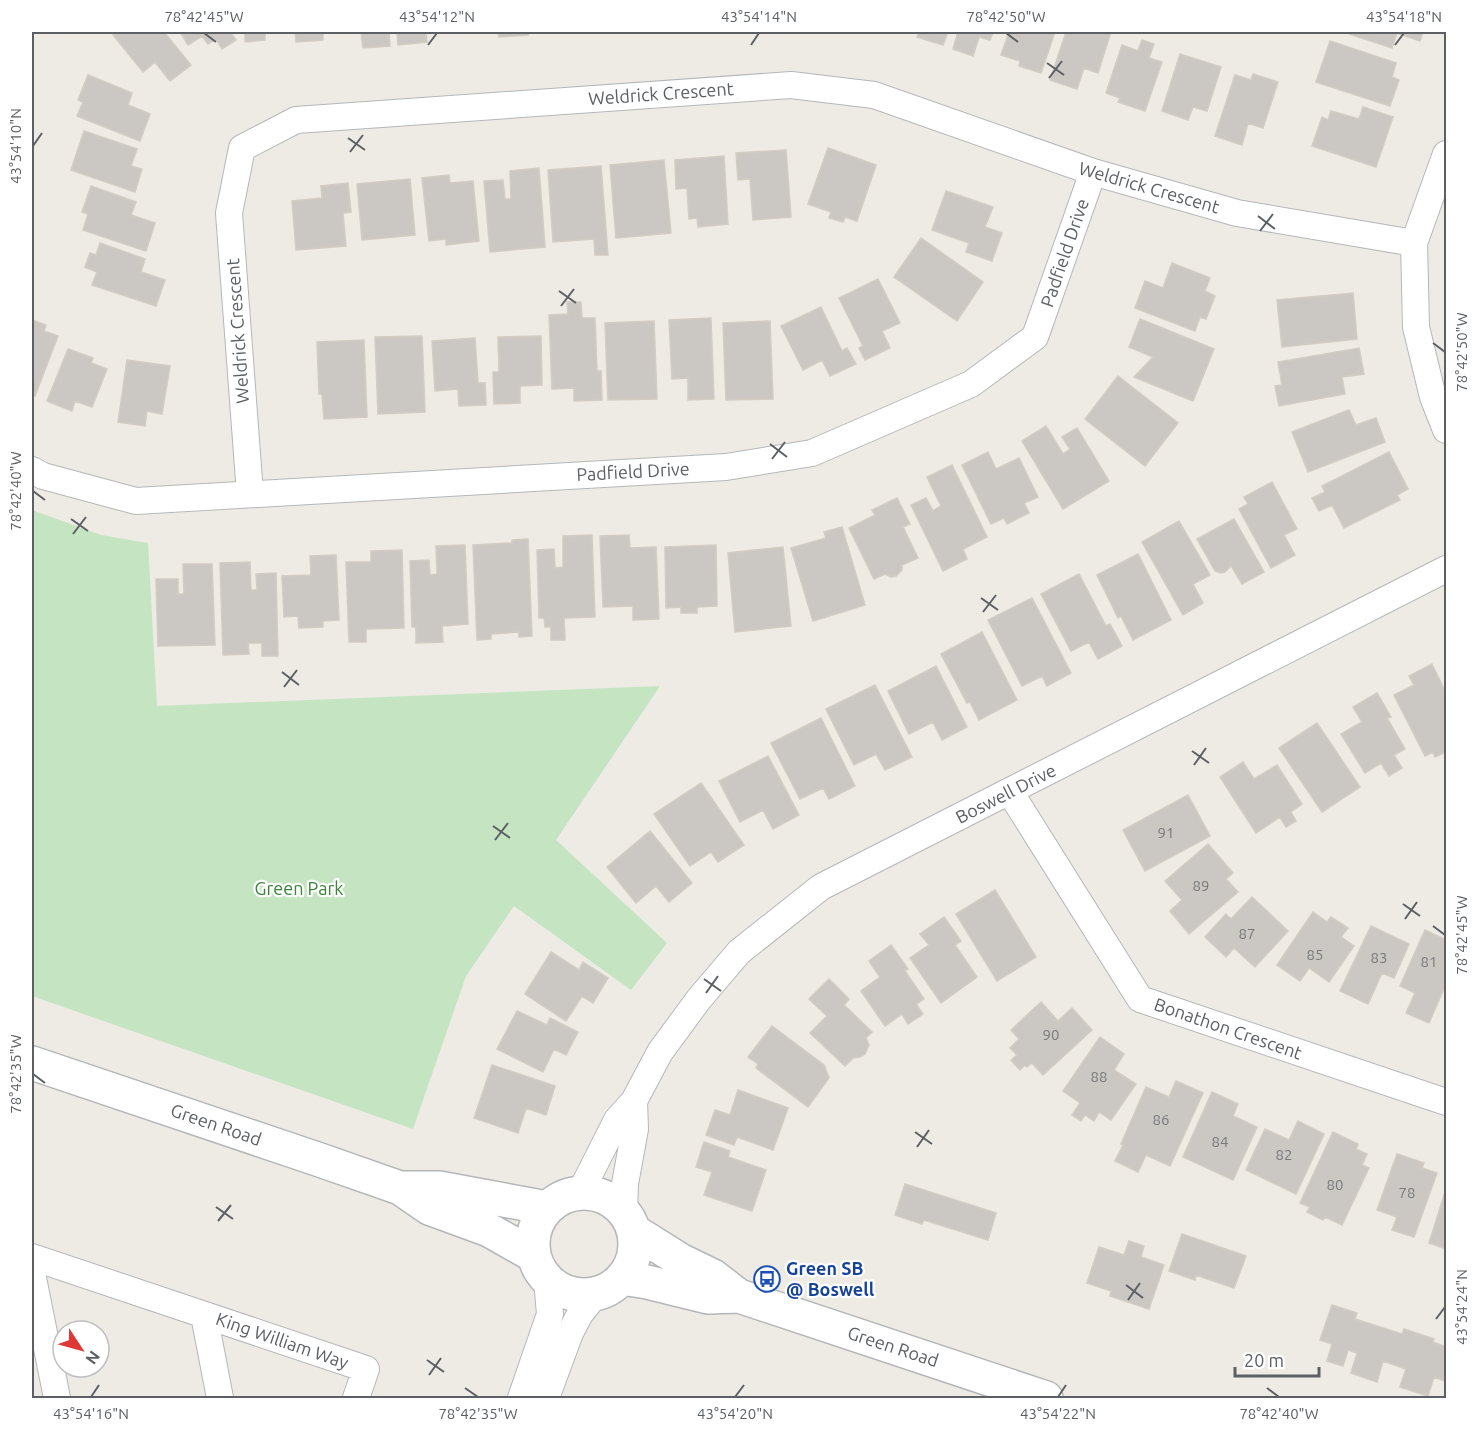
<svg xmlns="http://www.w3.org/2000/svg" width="1478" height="1430" font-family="Ubuntu,sans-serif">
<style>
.green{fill:#c4e4c2}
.building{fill:#cbc7c3;stroke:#d2ccc2;stroke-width:1.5}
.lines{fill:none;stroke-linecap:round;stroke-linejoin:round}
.minor-casing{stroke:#b4b7ba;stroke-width:28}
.tertiary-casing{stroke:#b4b7ba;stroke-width:36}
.minor{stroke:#fff;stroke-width:26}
.tertiary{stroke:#fff;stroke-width:33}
.ticks{fill:none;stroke:#5c6064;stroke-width:2}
.labels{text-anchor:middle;stroke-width:4.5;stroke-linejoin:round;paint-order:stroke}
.number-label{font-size:15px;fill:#787a7c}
.street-label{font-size:18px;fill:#5c6064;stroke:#fff}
.park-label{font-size:18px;fill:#3c843a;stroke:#fff}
.transit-label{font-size:18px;font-weight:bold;fill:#164399;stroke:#fff;text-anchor:start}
.neatline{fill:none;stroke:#5c6064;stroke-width:2}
.ticks-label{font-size:15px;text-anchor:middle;fill:#5c6064}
</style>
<rect width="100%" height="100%" fill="#eeebe4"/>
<!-- green -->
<path class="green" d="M32 510 101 535 148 543 157 706 660 686 556 840 667 943 631 990 514 906 466 976 413 1129 32 996Z"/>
<!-- building -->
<path class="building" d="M117 32H164L191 65 170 81 155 62 143 72 113 35Z
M180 32H230L236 40 222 49 216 39 208 44 202 36 188 45Z
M245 32H273H265V40L245 42Z
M295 32H323V40L296 42Z
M361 32H389L390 46 363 48Z
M397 32H426L427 42 398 45Z
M498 32H528V35L499 37Z
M919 32H948L943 45 917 37Z
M958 32H993L990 40 979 37 973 56 953 49Z
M1009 32H1055L1041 73 1019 66 1020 61 1001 55Z
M1066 32H1111L1098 73 1084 68 1077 89 1050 80Z
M1347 32H1423L1420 41 1397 33 1392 48 1346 33Z
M1142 40 1154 44 1149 58 1162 62 1145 111 1118 102 1120 98 1106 93 1122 45 1138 51Z
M1330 41 1396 63 1392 77 1399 80 1390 106 1316 82Z
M1180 54 1221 67 1207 111 1193 107 1188 120 1162 111Z
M1253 74 1278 82 1263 128 1248 123 1242 145 1215 136 1235 75 1251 80Z
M88 75 132 93 128 105 150 114 140 141 77 116 83 102 78 100Z
M1363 107 1393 117 1376 167 1312 146 1322 117 1328 120 1331 111 1359 119Z
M84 131 137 149 131 166 142 169 135 192 71 170Z
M828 148 876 165 857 221 845 217 843 222 829 218 831 212 808 204Z
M786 150 791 217 753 220 750 179 738 180 736 153Z
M724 156 728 224 698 227 697 218 689 219 687 188 676 189 675 160Z
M664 160 671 233 616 238 610 165Z
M601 166 608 255H595L594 239 553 242 548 170Z
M539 168 545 247 490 252 484 181 503 180 505 199H511L510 171Z
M449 175 450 183 473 181 479 241 446 245V239L429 241 422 178Z
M410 179 415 235 362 240 357 184Z
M348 183 351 212 343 213 346 246 296 250 292 201 322 198 321 186Z
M91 186 136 202 131 215 155 223 146 251 83 230 88 214 82 212Z
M946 191 993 207 985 227 1002 233 992 261 966 252 969 243 932 230Z
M921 238 983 282 957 321 894 277Z
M100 243 145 259 141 272 165 280 156 306 92 285 97 272 85 267 90 253 96 255Z
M1172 263 1210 278 1205 291 1215 296 1206 319 1200 317 1195 331 1135 308 1145 281 1163 288Z
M878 279 900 323 882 331 890 348 865 360 859 348 863 346 839 298Z
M1353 293 1357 339 1282 347 1277 300Z
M567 302H581L582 318H595L597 371H601L602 400 574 401V388L552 389 549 315 568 314Z
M821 307 842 351 847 348 856 364 830 376 822 360 803 370 781 326Z
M711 318 714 399 688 400V378L672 379 669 320Z
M1140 319 1214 349 1193 401 1134 377 1153 357 1129 347Z
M32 320 46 325 44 331 58 336 35 396 32 394Z
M654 321 657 399 608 400 605 323Z
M770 321 773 399 726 400 723 323Z
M422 336 425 412 378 414 375 337Z
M541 336 542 385 520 386V403L494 404 493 372H499L498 337Z
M475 338 478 383H485L486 405 459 406 458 389 435 391 432 341Z
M364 340 367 417 324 419 322 394H319L317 342Z
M1359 348 1364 374 1342 377 1345 394 1279 406 1275 386 1282 385 1278 362Z
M68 349 93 358 91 363 107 369 92 407 75 401 72 411 47 401Z
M127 360 170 366 162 414 147 411 145 426 118 422Z
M1118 376 1178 423 1145 466 1085 419Z
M1349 410 1356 425 1376 418 1385 442 1308 472 1292 432Z
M1046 426 1063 454 1070 449 1062 437 1077 428 1109 481 1063 509 1022 441Z
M988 452 996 469 1019 458 1038 497 1024 503 1029 513 1007 524 1004 518 991 524 962 465Z
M1389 452 1408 489 1397 495 1400 500 1344 528 1332 505 1319 511 1312 498 1325 492 1322 486Z
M952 465 987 537 963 549 967 559 943 571 911 505 926 498 933 511 941 506 927 477Z
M1272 482 1297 529 1284 535 1295 555 1271 568 1239 509 1248 504 1244 497Z
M897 498 910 524 903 527 918 558 902 565V570L896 576 891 577 885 574 874 579 849 528 875 515 872 510Z
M1234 519 1264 572 1242 584 1230 564V567L1225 572 1221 573 1215 571 1197 539Z
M1179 521 1210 575 1193 584 1203 603 1183 615 1142 542Z
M842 527 865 605 813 621 791 548 826 538 824 532Z
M592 535 595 617 564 618 565 640H551V627H545L544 618H539L537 550 554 549 555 568 563 567V536Z
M629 535 630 548 656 547 659 619 633 620V606L603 607 600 536Z
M528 539 532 636 519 637V632L491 634V639L477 640 473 545 512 543V540Z
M465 545 468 624 442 626 443 642 416 643V627H412L410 561 429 560 430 575 437 574 436 546Z
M716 545 717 606 697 607V613H681V607L666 608 665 547Z
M783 547 791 626 735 632 728 553Z
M402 550 404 628 366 629V642H349L346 562H371V551Z
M1138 554 1171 620 1133 640 1121 616 1118 618 1097 575Z
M336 555 339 620 323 621V627L299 628 298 616 284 617 282 576 311 575 310 556Z
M250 562 251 590H257L256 574 276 573 278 656H262V643H248L249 654 223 655 220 563Z
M183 564H212L215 645 158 646 156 579H178V594H184Z
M1079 574 1106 626 1110 624 1122 646 1098 659 1089 642 1071 651 1041 594Z
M1032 598 1071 673 1047 686 1042 676 1022 686 988 620Z
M982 632 1017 700 979 720 970 702 967 703 941 654Z
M1432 664 1446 693V752L1435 757 1433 752 1425 756 1394 695 1414 685 1409 676Z
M936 666 967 727 942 740 933 722 909 734 888 691Z
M875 685 912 757 885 770 876 754 854 765 826 709Z
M1377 693 1391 717 1387 718 1405 749 1394 755 1402 768 1389 776 1381 763 1365 773 1341 734 1362 722 1353 707Z
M821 718 855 786 829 799 823 788 800 799 771 743Z
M1317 723 1360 787 1322 812 1279 748Z
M768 756 799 815 773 829 763 810 740 822 719 781Z
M1243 762 1254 779 1277 765 1302 804 1291 812 1296 821 1286 827 1280 817 1256 833 1220 777Z
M701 783 744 845 718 862 711 852 690 866 654 814Z
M1188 795 1210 836 1145 871 1123 830Z
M650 831 692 883 669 902 656 886 636 903 607 867Z
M1208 844 1233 873 1226 879 1238 892 1189 934 1170 911 1182 900 1165 881Z
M995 890 1036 957 997 981 956 914Z
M1252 897 1288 931 1255 967 1234 948 1226 957 1205 937 1226 914 1231 919Z
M1313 912 1327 922 1331 917 1348 928 1341 937 1354 946 1329 982 1309 968 1300 981 1277 965Z
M944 917 961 941 955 945 977 977 941 1003 910 958 929 945 920 934Z
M1371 926 1409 944 1394 978 1382 973 1368 1004 1340 991Z
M1425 930 1446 940V984L1429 1023 1406 1013 1415 993 1400 986Z
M891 945 908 969 905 971 924 999 916 1004 923 1014 908 1024 902 1014 885 1026 861 991 880 977 869 961Z
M551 952 579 970 583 962 608 978 593 1003 582 996 566 1021 525 994Z
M829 979 849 999 844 1005 872 1032 866 1038 869 1045 865 1054 860 1057 853 1058 845 1066 810 1033 827 1016 809 999Z
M1041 1002 1058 1021 1072 1008 1092 1030 1043 1075 1032 1063 1027 1067 1025 1065 1020 1070 1011 1060 1017 1055 1010 1048 1019 1039 1011 1030Z
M517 1011 547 1025 550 1018 578 1032 566 1055 554 1049 543 1072 497 1049Z
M772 1026 824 1065 829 1078 808 1107 756 1068 758 1064 748 1057Z
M1100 1037 1124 1054 1114 1070 1136 1084 1111 1120 1099 1112 1094 1121 1085 1115 1081 1121 1072 1115 1080 1103 1063 1091Z
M492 1065 555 1086 546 1115 526 1108 518 1133 474 1118Z
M1176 1081 1203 1093 1170 1166 1146 1155 1138 1172 1115 1161 1123 1145 1121 1144 1146 1087 1169 1097Z
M738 1090 788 1108 773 1150 737 1137 734 1145 706 1135 715 1110 730 1115Z
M1212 1092 1238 1104 1233 1116 1257 1127 1233 1180 1183 1157Z
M1298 1121 1324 1134 1296 1194 1246 1170 1265 1129 1289 1140Z
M1333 1132 1358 1144 1356 1149 1367 1154 1362 1165 1369 1168 1342 1225 1325 1217 1323 1220 1307 1212 1310 1207 1300 1203Z
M704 1142 730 1151 728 1157 766 1170 752 1211 704 1195 712 1172 696 1167Z
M1397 1154 1424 1163 1422 1168 1437 1173 1414 1237 1392 1230 1397 1217 1377 1210Z
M905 1184 996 1213 988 1240 924 1220 922 1224 895 1215Z
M1446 1189V1249L1429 1243Z
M1182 1234 1246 1256 1234 1288 1196 1275 1195 1280 1169 1271Z
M1129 1241 1144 1246 1141 1257 1164 1265 1149 1309 1110 1296 1111 1291 1087 1283 1099 1247 1124 1255Z
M1332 1305 1357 1313 1355 1319 1402 1334 1404 1329 1434 1339 1433 1342 1446 1347V1377L1445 1381 1434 1377 1428 1396 1400 1387 1406 1369 1383 1361 1377 1382 1351 1373 1357 1353 1348 1350 1343 1366 1327 1361 1332 1344 1320 1340Z"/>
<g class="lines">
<!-- minor casing -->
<g class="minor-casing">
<path id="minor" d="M1446 154 1414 243 1416 327 1433 397 1446 430
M32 470 43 476 136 501 726 467 812 453 971 384 1035 337 1093 172
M250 494 229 213 242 148 296 120 791 85 874 95 1093 172 1237 213 1414 243
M1010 792 1140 999 1446 1102
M580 1193 617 1120 634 1101 660 1052 699 999 739 952 821 887 1446 569
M624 1211 625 1184 635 1129 634 1101
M32 1257 366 1369 356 1398
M32 1273 57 1398
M204 1315 220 1398
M521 1398 550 1314 547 1280
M546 1398 570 1333 580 1314 596 1294"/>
</g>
<!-- tertiary casing -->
<g class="tertiary-casing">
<path id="tertiary" d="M32 1063 320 1160 400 1188 429 1208 489 1230 533 1255
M400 1188H439L547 1208
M533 1244a51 51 0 1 1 102 0a51 51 0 1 1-102 0Z
M634 1231 680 1260 713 1276 739 1296 1046 1398
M622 1278 647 1282 708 1297 739 1296"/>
</g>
<!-- minor -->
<use href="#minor" class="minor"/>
<!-- tertiary -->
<use href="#tertiary" class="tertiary"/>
</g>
<!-- ticks -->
<path class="ticks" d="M204 33 216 42M1006 33 1018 42M428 45 437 33M751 45 759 33M1395 45 1404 33M1047 63 1064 75M1049 78 1062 61M348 138 365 150M33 146 42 133M350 152 363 135M1258 216 1275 229M1260 231 1273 214M559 291 576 303M561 306 574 289M1433 343 1445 352M770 444 787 457M772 459 785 442M33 491 45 500M71 519 88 531M73 534 86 517M981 598 998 610M983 612 996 595M282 672 299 685M284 687 297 670M1192 751 1209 763M1194 765 1206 748M493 826 510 838M495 840 508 823M1403 904 1420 916M1405 919 1417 902M1433 926 1445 935M704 979 721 991M706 993 718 976M33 1074 45 1083M915 1132 932 1144M917 1147 929 1130M216 1207 233 1219M218 1221 231 1205M1126 1285 1143 1298M1128 1300 1140 1283M1436 1319 1445 1307M427 1360 444 1372M429 1375 441 1358M465 1388 478 1397M1267 1388 1279 1397M91 1397 99 1385M735 1397 744 1385M1058 1397 1066 1385"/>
<!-- icons -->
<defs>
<g id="bus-ring" transform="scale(1.35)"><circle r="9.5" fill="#fff" stroke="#1a4fb4" stroke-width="1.5"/><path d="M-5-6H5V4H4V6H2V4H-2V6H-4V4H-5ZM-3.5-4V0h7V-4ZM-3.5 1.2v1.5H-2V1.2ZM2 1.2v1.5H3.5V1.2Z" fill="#1a4fb4"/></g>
</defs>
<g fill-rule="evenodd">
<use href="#bus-ring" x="767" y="1279"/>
</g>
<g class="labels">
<!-- number labels -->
<g class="number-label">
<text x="1166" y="838">91</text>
<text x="1201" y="891">89</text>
<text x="1247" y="939">87</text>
<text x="1315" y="960">85</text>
<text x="1379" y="963">83</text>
<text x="1429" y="967">81</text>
<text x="1051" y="1040">90</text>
<text x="1099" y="1082">88</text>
<text x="1161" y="1125">86</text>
<text x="1220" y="1147">84</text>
<text x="1284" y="1160">82</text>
<text x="1335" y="1190">80</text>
<text x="1407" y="1198">78</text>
</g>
<!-- street labels -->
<g class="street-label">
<text transform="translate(661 94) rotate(-4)" y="6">Weldrick Crescent</text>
<text transform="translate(1149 188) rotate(16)" y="6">Weldrick Crescent</text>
<text transform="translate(1065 253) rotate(-71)" y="6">Padfield Drive</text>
<text transform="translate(238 331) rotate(-94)" y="6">Weldrick Crescent</text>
<text transform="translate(633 472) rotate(-3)" y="6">Padfield Drive</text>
<text transform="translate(1006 794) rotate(-27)" y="6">Boswell Drive</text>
<text transform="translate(1228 1029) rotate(19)" y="6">Bonathon Crescent</text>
<text transform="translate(216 1125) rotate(19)" y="6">Green Road</text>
<text transform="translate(282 1341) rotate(19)" y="6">King William Way</text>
<text transform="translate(893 1347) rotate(18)" y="6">Green Road</text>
</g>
<!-- park labels -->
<g class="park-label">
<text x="299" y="895">Green Park</text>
</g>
<!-- transit labels -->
<g class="transit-label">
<text x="786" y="1275">Green SB<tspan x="786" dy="21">@ Boswell</tspan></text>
</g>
</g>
<!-- border -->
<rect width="1478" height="1430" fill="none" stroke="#ffffff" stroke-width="66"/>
<!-- north arrow -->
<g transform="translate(81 1349) rotate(126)"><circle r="28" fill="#ffffff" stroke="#bebfc1" stroke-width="1.5"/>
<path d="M0-4.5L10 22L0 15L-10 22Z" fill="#df3838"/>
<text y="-9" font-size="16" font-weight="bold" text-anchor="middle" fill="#5c6064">N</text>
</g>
<!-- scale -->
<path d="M1235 1367v9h84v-9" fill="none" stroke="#5c6064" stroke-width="3"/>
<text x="1244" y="1367" font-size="18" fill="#5c6064" stroke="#ffffff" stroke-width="4.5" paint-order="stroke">20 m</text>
<rect x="33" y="33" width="1412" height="1364" class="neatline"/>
<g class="ticks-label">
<text x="204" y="22">78°42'45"W</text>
<text x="437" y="22">43°54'12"N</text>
<text x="759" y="22">43°54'14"N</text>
<text x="1006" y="22">78°42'50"W</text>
<text x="1404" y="22">43°54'18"N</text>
<text transform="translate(16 146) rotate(-90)" y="5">43°54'10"N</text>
<text transform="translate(1462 352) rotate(-90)" y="5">78°42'50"W</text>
<text transform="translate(16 491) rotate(-90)" y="5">78°42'40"W</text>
<text transform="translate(1462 935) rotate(-90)" y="5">78°42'45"W</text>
<text transform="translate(16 1074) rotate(-90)" y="5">78°42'35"W</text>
<text transform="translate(1462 1307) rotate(-90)" y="5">43°54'24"N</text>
<text x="91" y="1419">43°54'16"N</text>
<text x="478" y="1419">78°42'35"W</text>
<text x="735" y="1419">43°54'20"N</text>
<text x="1058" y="1419">43°54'22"N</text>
<text x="1279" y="1419">78°42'40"W</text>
</g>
</svg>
